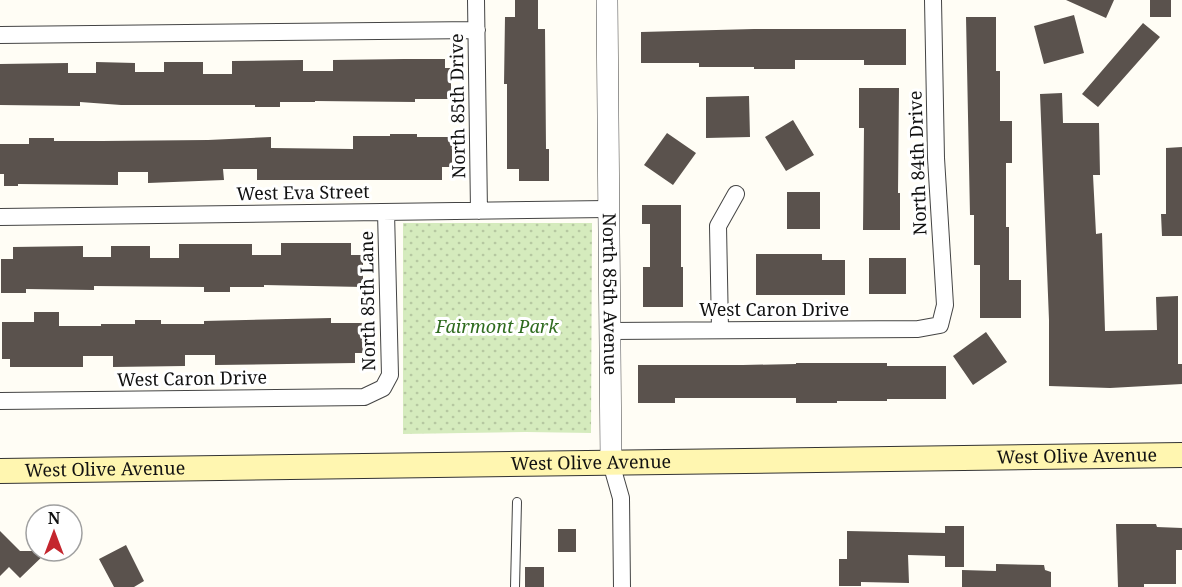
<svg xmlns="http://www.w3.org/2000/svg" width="1182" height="587" font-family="'Noto Serif',serif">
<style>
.park{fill:url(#park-dots)}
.building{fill:#5a524d}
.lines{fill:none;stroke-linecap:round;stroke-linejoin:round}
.service-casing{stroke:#444;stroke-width:10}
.minor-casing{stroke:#444;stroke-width:18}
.tertiary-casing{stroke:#444;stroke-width:22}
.secondary-casing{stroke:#333;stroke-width:26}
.service{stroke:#fff;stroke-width:8}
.minor{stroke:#fff;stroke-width:16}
.tertiary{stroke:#fff;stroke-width:21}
.secondary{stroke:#fff6b0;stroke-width:24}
.labels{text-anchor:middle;stroke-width:6;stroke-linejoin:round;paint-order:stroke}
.street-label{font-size:18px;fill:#111;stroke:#fff}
.park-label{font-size:18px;font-style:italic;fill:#2f6b1f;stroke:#fff}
</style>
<defs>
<pattern id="park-dots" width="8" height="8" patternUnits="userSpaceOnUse" patternTransform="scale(1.5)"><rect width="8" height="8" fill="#d5ebbd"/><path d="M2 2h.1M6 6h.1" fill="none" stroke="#b6c8a1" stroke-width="1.8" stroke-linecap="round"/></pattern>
</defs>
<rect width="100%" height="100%" fill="#fffdf5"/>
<!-- park -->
<path class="park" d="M403 223H592L591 433 526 432 403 434Z"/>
<!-- building -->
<path class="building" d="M515 0H538V29H545L546 149H549V181H519V169H507V84H504L505 17H515Z
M1066 0H1114L1106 18Z
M1150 0H1171V17H1150Z
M1074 15 1084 53 1044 64 1034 26Z
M966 17H996V71H1000V121H1012V163H1006V227H1009V280H1021V318H980V265H974V215H970Z
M1143 23 1160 37 1098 107 1082 94Z
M754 29H906V65H864V60H795V69H754V67H699V63H641V32Z
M404 59H445V68H451V99H415V102L315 101V102H280V107H255V105H121L80 102V106L0 105V64L68 63V73H96V62L135 63V72H164V62H203V74H232V61L303 60V71H333V60Z
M859 88H899L898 193H900V230H863L864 128H859Z
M1062 93 1063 123H1099L1100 175H1093L1096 234 1102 233 1105 331 1157 330 1156 297 1178 296V364H1182V384L1110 388 1049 386V320L1040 94Z
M749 96 750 137 706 138V97Z
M793 120 814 155 786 171 765 137Z
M667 133 696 153 673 185 644 165Z
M390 134H417V137H452V167H442V180H257V169H223L224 180 148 183V172H118V185L18 184V186H4V174H0V144H29V138H54V141H102L208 140 271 137V148L353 149V136H390Z
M1182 147V236H1162L1161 214H1166V148Z
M787 192H820V229H787Z
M642 205H681V267H683V307H643V267H650V224H642Z
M281 243H351V255H363V287L264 285V287H230V292H204V287L94 286V290L26 289V293H1V259H13V247L83 246V257H111V246H150V258H179V244H252V255H281Z
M756 254H822V260H845V295H756Z
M869 258H906V294H869Z
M34 312H59V326H101V324H135V320H161V324H204V321L331 318V323H364V353H355V363L215 365V355H185V366L113 367V356H83V367H10V359H2V322H34Z
M986 332 1007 362 973 385 953 356Z
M796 363H887V366H946V399H887V401H837V403H796V398H675V403H638V365H743L796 364Z
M1116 524H1156L1157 527 1182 528V550H1176V584H1144V587H1118Z
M945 526H964V567H945V556L908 555 909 583 861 582V586H839V559H847V531L945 533Z
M558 529H576V552H558Z
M0 531 20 551H48L20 578 9 567 0 576Z
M126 545 144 581 134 587H114L99 559Z
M996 564 1044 565 1045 570 1051 572V587H962V570L996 571Z
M525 567H544V587H525Z"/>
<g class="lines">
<!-- service casing -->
<g class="service-casing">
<path id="service" d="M515 587 517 502"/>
</g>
<!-- minor casing -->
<g class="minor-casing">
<path id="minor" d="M476 0 479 211
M0 35 477 30
M0 217 607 209
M720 329 718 226 736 194
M609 331 918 329 940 325 945 305 936 158 933 0
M0 401 364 397 383 388 390 375 386 212
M611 463 621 498 622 587"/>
</g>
<!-- tertiary casing -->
<g class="tertiary-casing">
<g id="tertiary">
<path id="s1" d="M607 0 611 463"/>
</g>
</g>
<!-- secondary casing -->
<g class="secondary-casing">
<g id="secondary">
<path id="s2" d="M0 471 1182 455"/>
</g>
</g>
<!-- service -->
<use href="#service" class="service"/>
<!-- minor -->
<use href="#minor" class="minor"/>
<!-- tertiary -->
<use href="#tertiary" class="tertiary"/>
<!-- secondary -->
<use href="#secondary" class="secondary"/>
</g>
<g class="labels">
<!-- street labels -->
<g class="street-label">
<text transform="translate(458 106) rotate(-91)" y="6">North 85th Drive</text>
<text transform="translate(918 163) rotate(-92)" y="6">North 84th Drive</text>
<text transform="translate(303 193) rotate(-1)" y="6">West Eva Street</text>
<text dy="6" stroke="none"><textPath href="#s1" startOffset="294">North 85th Avenue</textPath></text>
<text transform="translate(368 301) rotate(-91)" y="6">North 85th Lane</text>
<text x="774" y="316">West Caron Drive</text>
<text transform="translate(192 379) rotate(-1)" y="6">West Caron Drive</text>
<text dy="6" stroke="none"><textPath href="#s2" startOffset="1077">West Olive Avenue</textPath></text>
<text dy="6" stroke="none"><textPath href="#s2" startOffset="591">West Olive Avenue</textPath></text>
<text dy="6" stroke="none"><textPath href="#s2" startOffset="105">West Olive Avenue</textPath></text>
</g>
<!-- park labels -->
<g class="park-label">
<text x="497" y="333">Fairmont Park</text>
</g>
</g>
<!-- north arrow -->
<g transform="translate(54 533)"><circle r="28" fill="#ffffff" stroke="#a0a0a0" stroke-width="1.5"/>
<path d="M0-4.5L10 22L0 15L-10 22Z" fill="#c4262e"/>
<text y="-9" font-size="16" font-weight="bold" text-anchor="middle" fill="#111111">N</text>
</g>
</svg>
